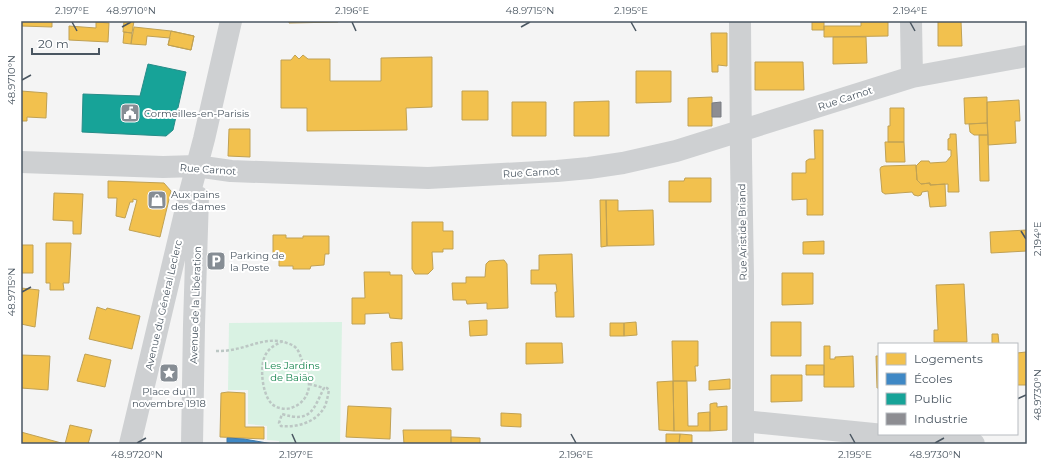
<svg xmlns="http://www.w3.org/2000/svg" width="1048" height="465" font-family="Montserrat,sans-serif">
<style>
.green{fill:#d9f2e3}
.homes{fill:#f2c14e;stroke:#c0a154}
.schools{fill:#3f88c5;stroke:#4279a7}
.public{fill:#17a398;stroke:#268c88}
.industry{fill:#8d8d92;stroke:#797c83}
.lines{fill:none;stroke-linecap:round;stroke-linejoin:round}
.path{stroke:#bcc7c4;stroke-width:2.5;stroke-dasharray:3 2;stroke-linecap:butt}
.minor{stroke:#ced0d2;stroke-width:22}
.ticks{fill:none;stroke:#4a5661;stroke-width:1.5}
.labels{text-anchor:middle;stroke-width:4;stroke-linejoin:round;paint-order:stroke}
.street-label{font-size:10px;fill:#4a5661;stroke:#fff}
.poi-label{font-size:10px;fill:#4a5661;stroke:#fff;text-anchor:start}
.park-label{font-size:10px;fill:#17864f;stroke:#fff}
.neatline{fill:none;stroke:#4a5661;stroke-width:1.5}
.ticks-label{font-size:10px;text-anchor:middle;fill:#4a5661}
</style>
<rect width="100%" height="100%" fill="#f4f4f4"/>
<!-- green -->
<path class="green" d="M342 322 340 444H279V441L267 440V426L248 424V390H228L229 323Z"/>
<!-- homes -->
<path class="homes" d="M21 21H52V27L21 26Z
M124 21H134L132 33 123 32Z
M289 21H338V22L289 23Z
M861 21H888V36L824 37V26H861Z
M938 21H961L962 46H938Z
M96 22 109 23 108 42 69 40V26L96 28Z
M812 22H824V30H812Z
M134 27 171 31 194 36 191 50 168 45 170 38 147 36 146 45 131 44Z
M171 31 194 36 191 50 168 45Z
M124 32 132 33 131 44 123 43Z
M711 33H727V66L718 65V72H712Z
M833 37H866L867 63 833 64Z
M295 55 299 59 303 55 308 59H330V81H381V58L432 57V107L406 108 407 130 307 131V108H281V60H291Z
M755 62H803L804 90H755Z
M636 71H671V102L636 103Z
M21 91 47 93 46 118 27 117V121H21Z
M462 91H488V120H462Z
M712 97V126H688V98Z
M987 97V123L965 124 964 98Z
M1019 100 1020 121H1015L1016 143 988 145 987 102Z
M609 101V136H574V102Z
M512 102H546V136H512Z
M890 108H904V142H888V126H890Z
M987 123 988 135H974L970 132 969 124Z
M229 129H250V157L228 156Z
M814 130H823V215H807V199L792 200V173H806V161L809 159H815Z
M950 134H956L959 192H948V184L930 185V183L921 184 917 180 916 166 921 161H929L930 163 946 162 951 156V150H948V139L950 138Z
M979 135H988L989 181H980Z
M885 142H904L905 162H886Z
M916 165 917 180 921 184 930 183V185L945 184 946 206 930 207 928 191 922 192 921 195 918 196 914 195 912 192 885 194 882 192 880 169 881 167 884 166Z
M685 178H711V202H669V181H684Z
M108 181 164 183 171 191 160 237 129 230 137 200 133 199V202H130L125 218 116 216 117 198H108Z
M54 193 83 194 81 234H73V221L53 220Z
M600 200H606L607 246 601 247Z
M606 200H618V211L653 210 654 245 607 246Z
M412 222H443V231H453V249H443V252H432L433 269 428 274H415L412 269Z
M1027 230V251L991 253 990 232Z
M273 235H286V238H303V236H329V254H325L324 265 311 266 310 269H293V266H279V254H273Z
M824 241V254H803V242Z
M46 243H71L69 283H63L64 290H50V283H46Z
M21 245H33V273H21Z
M572 254 574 317H556L555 292H557L556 284H531V270H539V255Z
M504 260 507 264 508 308 487 309V303L467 304 466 300H453L452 283H466V277H485L486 264 489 261Z
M364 272H390V275H402V319L390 318 389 313 365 314V324H352V298H365Z
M782 273H813V304L782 305Z
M964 284 967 342H934V330H938L936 285Z
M21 288 39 290 35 327 21 324Z
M97 307 106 310 107 308 140 316 132 349 89 339Z
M487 320V335L470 336 469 321Z
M636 322 637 335 624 336V323Z
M771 322H801V356H771Z
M610 323H624V336H610Z
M992 334H998L999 344H992Z
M672 341H698V366H695L696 381H673Z
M402 342 403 370H392L391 343Z
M526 343H562L563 363 526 364Z
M824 346H830V359H835V357L853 356 854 387H824Z
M1026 352 1027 385H1017V353Z
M85 354 111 360 105 387 77 381Z
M21 355 50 356 48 390 21 388Z
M876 356H879V388H877Z
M806 365H824V375H806Z
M771 375H802V401L771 402Z
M730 379V389L709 390V381Z
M673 381 674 431 659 430 657 382Z
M673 381H687L688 426H698V413L710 412V431H674Z
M228 392 245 393V427H264V439L220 437 221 393Z
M714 403H717V407L727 406V430L710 431V404Z
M348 406 391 408 390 439 346 437Z
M501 413 521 414V427L501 426Z
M70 425 92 430 88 444H21V432L65 444Z
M403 430H451V444H404Z
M666 434H680L679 444H666Z
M680 434 692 435V444H679Z
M451 437 480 438V444H451Z"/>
<!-- schools -->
<path class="schools" d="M227 438 244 439 273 444H227Z"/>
<!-- public -->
<path class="public" d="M148 64 186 72 173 130 166 136 82 132 83 94 140 96Z"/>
<!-- industry -->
<path class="industry" d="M721 102V117H712V103Z"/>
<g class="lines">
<!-- path -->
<path class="path" d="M216 351C221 351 226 351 231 350 250 347 268 336 287 343 290 344 293 345 295 347 299 350 300 356 302 360 306 369 309 376 309 386 308 397 301 405 291 408 285 410 275 408 271 403 262 393 259 365 266 354 270 347 277 344 283 341
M309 384 324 388C313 410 311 423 282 414L279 423 281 426C297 428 317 422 325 406 327 401 328 395 329 390L327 388H324"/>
<!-- minor -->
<path class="minor" d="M740 21 741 157 743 276V444
M911 21 912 77
M21 162 163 167 196 166 231 171 428 178 557 171 589 168 623 163 676 151 912 77 1027 56
M743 421 974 444
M130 444 190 192 204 139 231 21
M192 444 194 325 198 197"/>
</g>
<!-- ticks -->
<path class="ticks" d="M72 22 77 31M352 22 356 31M631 22 636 31M910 22 915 31M122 27 131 22M521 27 530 22M22 80 31 75M1021 231 1026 239M22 292 31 287M1017 399 1026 395M292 434 296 443M571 434 576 443M850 434 855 443M137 443 146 438M935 443 944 438"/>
<!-- icons -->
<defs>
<g id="civic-square" transform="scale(1)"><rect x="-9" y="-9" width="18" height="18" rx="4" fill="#868d94" stroke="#fff"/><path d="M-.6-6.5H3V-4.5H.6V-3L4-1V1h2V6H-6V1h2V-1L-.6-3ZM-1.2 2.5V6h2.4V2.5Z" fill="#fff"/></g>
<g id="shop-square" transform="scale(1)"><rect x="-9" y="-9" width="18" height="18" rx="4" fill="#868d94" stroke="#fff"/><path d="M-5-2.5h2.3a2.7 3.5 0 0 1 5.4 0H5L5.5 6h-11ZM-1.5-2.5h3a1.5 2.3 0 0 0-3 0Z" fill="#fff"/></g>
<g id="parking-square" transform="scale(1)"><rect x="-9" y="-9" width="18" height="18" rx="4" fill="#868d94" stroke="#fff"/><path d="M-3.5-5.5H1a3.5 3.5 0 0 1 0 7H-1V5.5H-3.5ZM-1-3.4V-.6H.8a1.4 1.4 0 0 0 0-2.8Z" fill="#fff"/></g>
<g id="sight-square" transform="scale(1)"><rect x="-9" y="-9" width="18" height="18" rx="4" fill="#868d94" stroke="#fff"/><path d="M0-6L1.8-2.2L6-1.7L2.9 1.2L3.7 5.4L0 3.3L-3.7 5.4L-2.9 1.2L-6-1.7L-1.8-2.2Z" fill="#fff"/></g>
</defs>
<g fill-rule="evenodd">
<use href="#civic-square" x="130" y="113"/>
<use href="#shop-square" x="157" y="200"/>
<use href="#parking-square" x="216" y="261"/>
<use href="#sight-square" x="169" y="373"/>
</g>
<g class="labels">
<!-- street labels -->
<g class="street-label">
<text transform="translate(845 98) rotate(-18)" y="4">Rue Carnot</text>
<text transform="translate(208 169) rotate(4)" y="4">Rue Carnot</text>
<text transform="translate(531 172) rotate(-3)" y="4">Rue Carnot</text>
<text transform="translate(742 232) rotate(-91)" y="4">Rue Aristide Briand</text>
<text transform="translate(163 305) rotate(-77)" y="4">Avenue du Général Leclerc</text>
<text transform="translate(195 305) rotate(-88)" y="4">Avenue de la Libération</text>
</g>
<!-- poi labels -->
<g class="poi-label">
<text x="144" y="117">Cormeilles-en-Parisis</text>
<text x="171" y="198">Aux pains<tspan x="171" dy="12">des dames</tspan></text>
<text x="230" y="259">Parking de<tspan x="230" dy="12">la Poste</tspan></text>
<text x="169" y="395" text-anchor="middle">Place du 11<tspan x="169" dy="12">novembre 1918</tspan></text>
</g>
<!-- park labels -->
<g class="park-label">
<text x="292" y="369">Les Jardins<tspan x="292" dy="12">de Baião</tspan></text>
</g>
</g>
<!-- border -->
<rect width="1048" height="465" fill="none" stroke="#ffffff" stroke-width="44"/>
<!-- legend -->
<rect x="878" y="343" width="140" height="92" fill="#ffffff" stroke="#b7bbc0"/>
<rect x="886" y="353" width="20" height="12" fill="#f2c14e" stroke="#b7bbc0"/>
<text x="914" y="363" font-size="12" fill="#4a5661">Logements</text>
<rect x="886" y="373" width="20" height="12" fill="#3f88c5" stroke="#b7bbc0"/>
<text x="914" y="383" font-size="12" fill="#4a5661">Écoles</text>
<rect x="886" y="393" width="20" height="12" fill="#17a398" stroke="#b7bbc0"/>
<text x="914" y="403" font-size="12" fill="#4a5661">Public</text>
<rect x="886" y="413" width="20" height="12" fill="#8d8d92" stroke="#b7bbc0"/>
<text x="914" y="423" font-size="12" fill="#4a5661">Industrie</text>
<!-- scale -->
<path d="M32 48v6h67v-6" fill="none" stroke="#4a5661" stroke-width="2"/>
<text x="38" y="48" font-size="12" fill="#4a5661" stroke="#ffffff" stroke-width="3" paint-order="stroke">20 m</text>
<rect x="22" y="22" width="1004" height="421" class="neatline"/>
<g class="ticks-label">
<text x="72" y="14">2.197°E</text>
<text x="131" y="14">48.9710°N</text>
<text x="352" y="14">2.196°E</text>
<text x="530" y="14">48.9715°N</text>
<text x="631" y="14">2.195°E</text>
<text x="910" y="14">2.194°E</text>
<text transform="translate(11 80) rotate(-90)" y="4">48.9710°N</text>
<text transform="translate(1037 239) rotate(-90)" y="4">2.194°E</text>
<text transform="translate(11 292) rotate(-90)" y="4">48.9715°N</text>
<text transform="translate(1037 395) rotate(-90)" y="4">48.9730°N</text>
<text x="137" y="458">48.9720°N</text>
<text x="296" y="458">2.197°E</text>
<text x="576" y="458">2.196°E</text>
<text x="855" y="458">2.195°E</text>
<text x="935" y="458">48.9730°N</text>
</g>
</svg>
